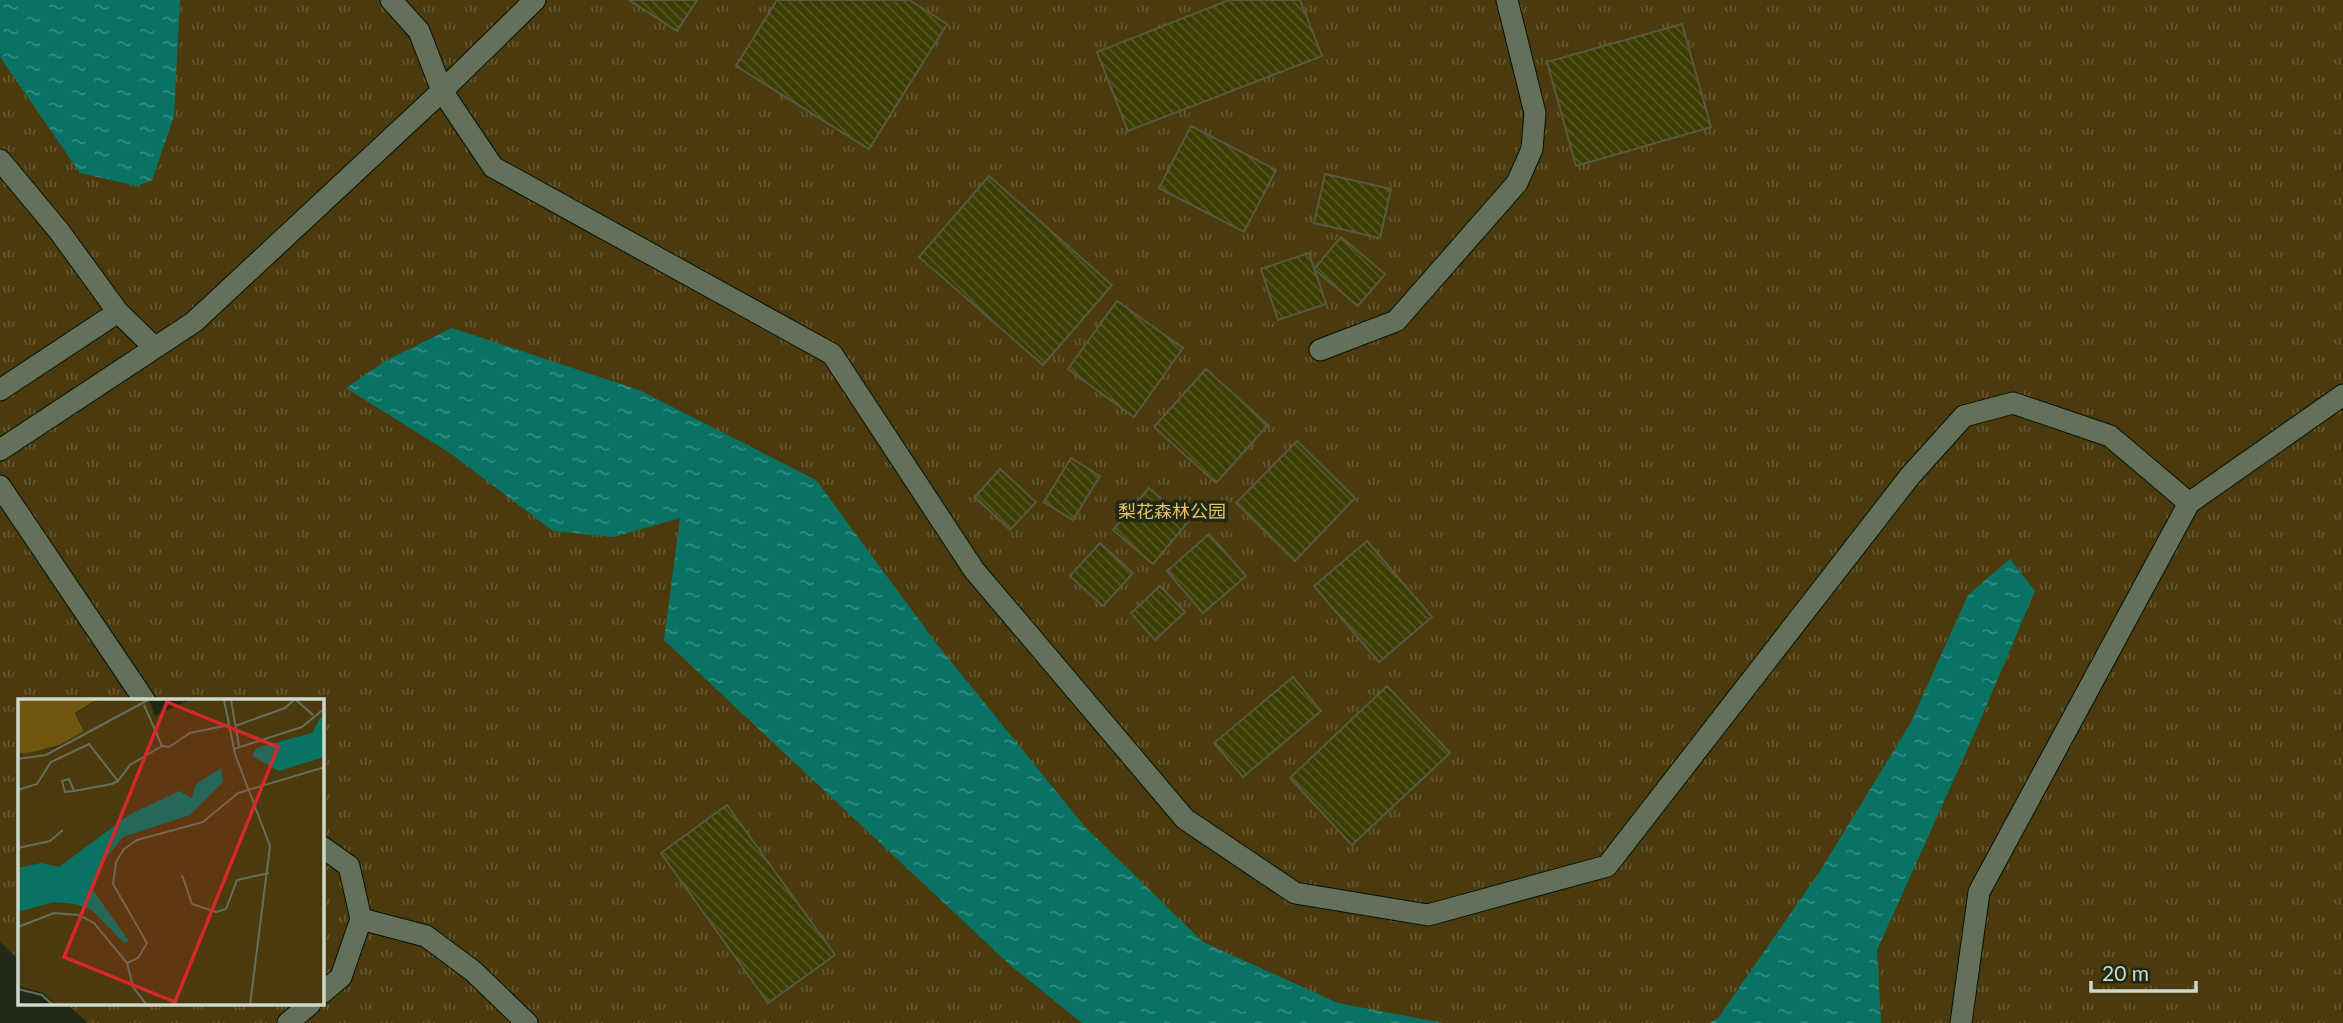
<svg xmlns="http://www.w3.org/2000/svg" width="2343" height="1023" font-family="Lato,'Noto Sans SC',sans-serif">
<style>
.park{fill:url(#park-tufts)}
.water{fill:url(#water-ripples)}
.building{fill:url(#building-back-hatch);stroke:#585941;stroke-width:2}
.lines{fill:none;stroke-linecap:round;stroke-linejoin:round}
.lane-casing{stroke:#081202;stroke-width:23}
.street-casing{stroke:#081202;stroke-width:23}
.lane{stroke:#63705a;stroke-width:21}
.street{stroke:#63705a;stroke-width:21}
.labels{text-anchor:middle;stroke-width:7;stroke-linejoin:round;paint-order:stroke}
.park-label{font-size:18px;fill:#eac165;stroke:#1f2916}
.inset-road{fill:none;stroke:#666f5e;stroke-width:2}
.view{fill:#d62828;fill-opacity:0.15;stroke:#d62828;stroke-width:3.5}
.inset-edge{fill:none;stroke:#d0d8cb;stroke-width:3.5}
</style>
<defs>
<pattern id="park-tufts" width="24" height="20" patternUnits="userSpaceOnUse" patternTransform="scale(1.75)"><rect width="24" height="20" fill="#4b3a0d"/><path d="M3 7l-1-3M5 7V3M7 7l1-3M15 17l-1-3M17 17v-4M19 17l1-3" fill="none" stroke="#64562f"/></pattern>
<pattern id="water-ripples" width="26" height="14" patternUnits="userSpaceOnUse" patternTransform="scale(1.75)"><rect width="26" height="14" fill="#087363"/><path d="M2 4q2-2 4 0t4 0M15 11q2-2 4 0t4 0" fill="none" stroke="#378d7f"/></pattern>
<pattern id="building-back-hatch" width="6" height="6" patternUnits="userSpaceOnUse" patternTransform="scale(1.75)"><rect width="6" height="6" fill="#3c3c03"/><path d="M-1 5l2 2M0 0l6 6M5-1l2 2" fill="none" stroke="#575726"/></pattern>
</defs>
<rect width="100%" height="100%" fill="#1f2916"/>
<!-- park -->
<path class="park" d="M0 0H2343V1023H88L67 1004H322V701H19V960L0 942Z"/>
<!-- water -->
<path class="water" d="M0 0H180L174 116 152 180 137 186 80 173 0 57Z
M452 328 639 390 816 480 936 643 1085 827 1203 942 1338 1003 1443 1023H1082L1010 965 664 640 680 518 614 537 553 531 450 453 346 388 387 360Z
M2010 559 2035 591 1977 728 1877 950 1881 1023H1709L1718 1018 1820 871 1910 724 1968 595Z"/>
<!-- building -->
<path class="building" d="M629 0H697L677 31Z
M777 0H909L947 24 869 149 736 66Z
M1229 0H1300L1322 56 1128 131 1097 52Z
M1682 24 1711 127 1576 166 1547 62Z
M1191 126 1276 170 1244 232 1159 188Z
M1325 174 1391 189 1380 238 1314 223Z
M989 176 1112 285 1043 365 919 257Z
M1341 237 1385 274 1358 306 1314 269Z
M1309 253 1326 304 1278 320 1261 269Z
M1117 301 1183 348 1134 417 1068 369Z
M1206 369 1268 425 1216 483 1154 427Z
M1297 441 1355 498 1295 561 1236 503Z
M1071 458 1100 476 1073 520 1044 502Z
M1000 469 1036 502 1010 530 975 497Z
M1149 488 1188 522 1153 564 1113 530Z
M1209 534 1246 576 1203 613 1167 571Z
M1367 541 1432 617 1379 662 1314 586Z
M1100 543 1133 573 1103 606 1070 576Z
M1160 586 1185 612 1155 640 1131 613Z
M1293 677 1321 711 1243 777 1214 743Z
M1387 686 1450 753 1352 845 1290 778Z
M727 805 835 955 768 1003 661 853Z"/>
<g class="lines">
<!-- lane casing -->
<g class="lane-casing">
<path id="lane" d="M1320 350 1396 321 1517 183 1532 149 1535 113 1507 0
M0 390 118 312
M361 919 426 936 473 971 527 1023"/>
</g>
<!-- street casing -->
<g class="street-casing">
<path id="street" d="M391 0 419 31 442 91 493 167 832 354 974 570 1185 819 1295 893 1428 915 1607 866 1910 476 1964 416 2013 403 2110 436 2189 503
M0 160 59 231 118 312 155 348
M0 450 194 322 442 91 535 0
M0 486 145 701
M322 847 349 866 361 919 341 977 322 993
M288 1023 310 1004
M1961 1023 1979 892 2189 503 2343 395"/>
</g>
<!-- lane -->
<use href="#lane" class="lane"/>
<!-- street -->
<use href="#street" class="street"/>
</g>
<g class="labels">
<!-- park labels -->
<g class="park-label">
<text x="1172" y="518">梨花森林公园</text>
</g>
</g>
<!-- overview -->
<g transform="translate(18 699)">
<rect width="306" height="306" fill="#1f2916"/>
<path d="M0 1H78L57 14 66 32 42 46 8 55 0 54Z" fill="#71560f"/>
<path d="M79 1H131L137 17 171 1H306V306H37L26 294 0 287V56L38 48 66 32 58 14Z" fill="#4b3a0d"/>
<path d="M302 19H306V58L261 72 234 57 238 49 294 34ZM203 69 205 83 172 116 105 138 80 169 74 190 111 242 106 244 74 211 57 205 36 203 0 213V169L23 164 41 168 111 116 161 92 174 99 178 85Z" fill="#087363"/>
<path class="inset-road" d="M206 1 217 55 252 147 232 306M213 1 221 47M278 1 295 16M126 6 144 47 151 48 172 34 211 26M217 27 267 9 276 1M216 50 284 28 307 9M0 60 28 56 130 1M0 91 19 85 33 63 71 45 100 82 112 66 144 47M56 92 51 80 44 82 47 93 56 92 94 85 100 82M0 149 32 142 45 131M164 176 174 205 198 213 208 210 219 181 251 174M0 228 36 214 61 216 76 224 109 264 115 288 129 306M109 264 120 259 129 244 95 185 98 163 106 150 119 141 185 123 220 94 307 68M0 290 24 296 35 306"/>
<path class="view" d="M149 3 260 48 157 303 46 258Z"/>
<rect width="306" height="306" class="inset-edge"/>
</g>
<!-- scale -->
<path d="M2091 981v10h105v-10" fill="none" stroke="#d0d8cb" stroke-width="3.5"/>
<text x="2102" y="981" font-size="21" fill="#d0d8cb" stroke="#1f2916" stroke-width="5" paint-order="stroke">20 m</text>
</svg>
